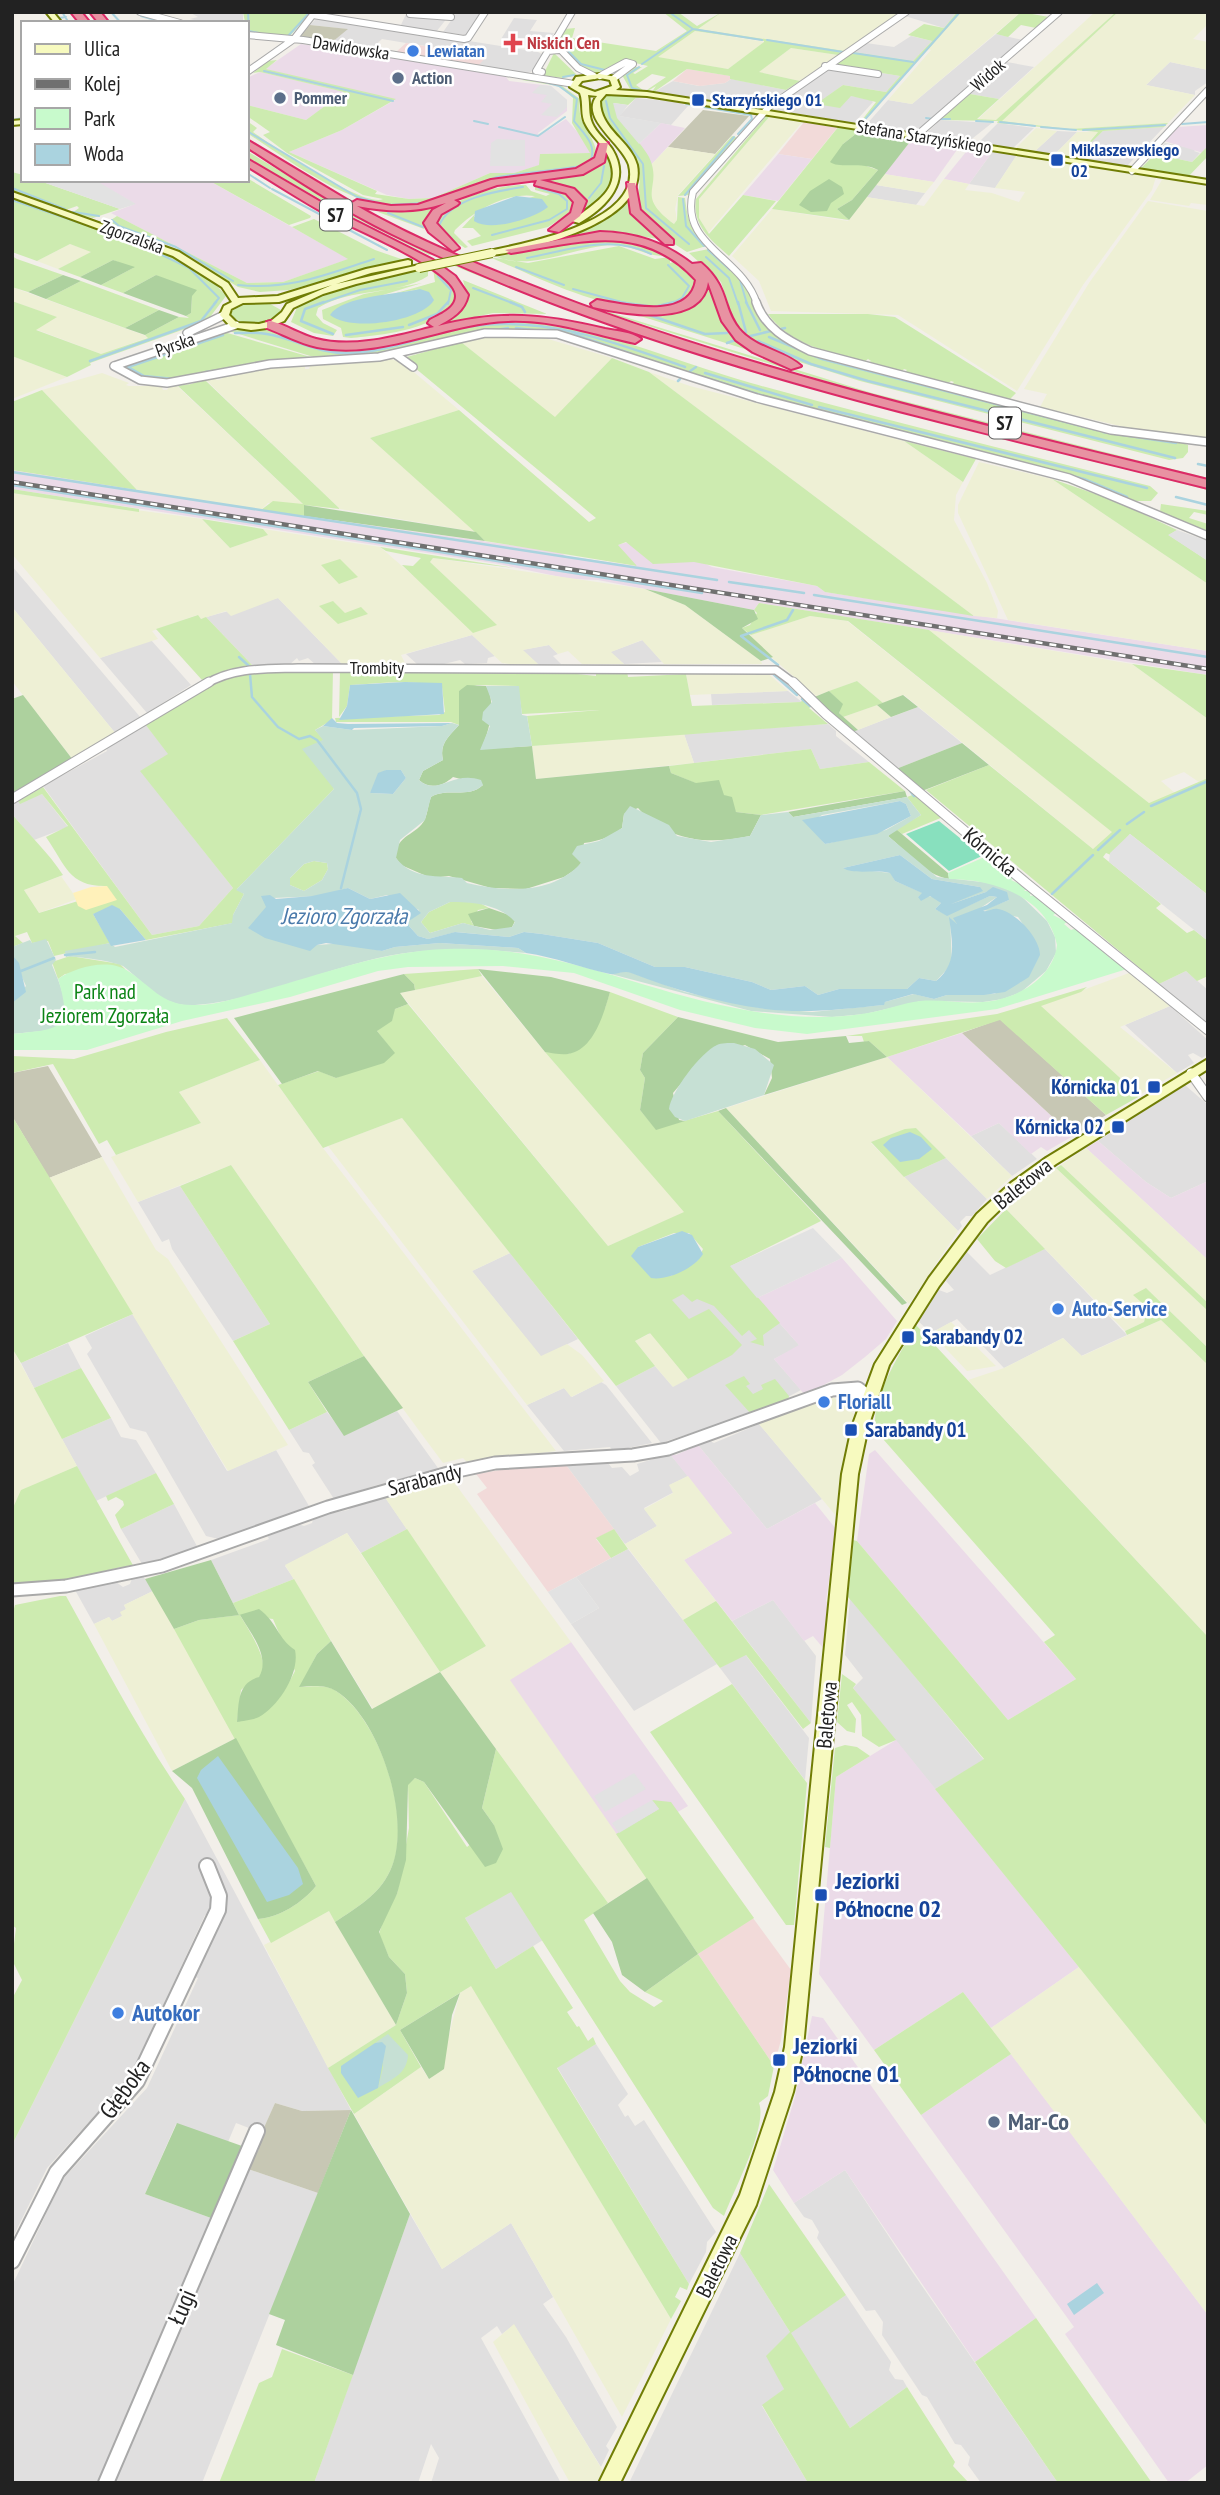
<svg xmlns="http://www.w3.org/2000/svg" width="1220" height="2495" font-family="'PT Sans Narrow',sans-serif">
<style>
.residential{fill:#e0dfdf}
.commercial{fill:#f2dad9}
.industrial{fill:#ebdbe8}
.construction{fill:#c7c7b4}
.farmland{fill:#eef0d5}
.grass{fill:#cdebb0;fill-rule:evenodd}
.forest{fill:#add19e}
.wetland{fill:#c6e0d4;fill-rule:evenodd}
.sand{fill:#fff1ba}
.park{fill:#c8facc}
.pitch{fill:#88e0be}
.parking{fill:#e2e2e2}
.water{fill:#aad3df}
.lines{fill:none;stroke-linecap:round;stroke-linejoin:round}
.stream-far1{stroke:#aad3df;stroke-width:2}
.stream{stroke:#aad3df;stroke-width:2.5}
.street-far4-casing{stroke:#a9a9a9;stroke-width:8}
.street-far3-casing{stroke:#a9a9a9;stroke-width:10}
.street-far2-casing{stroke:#a9a9a9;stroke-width:11}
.street-far1-casing{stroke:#a9a9a9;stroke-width:15}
.street-casing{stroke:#a9a9a9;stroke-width:18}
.secondary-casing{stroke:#707d05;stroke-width:4}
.highway-casing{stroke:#dc2a67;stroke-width:4}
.street-far4{stroke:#fff;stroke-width:6}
.street-far3{stroke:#fff;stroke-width:7}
.street-far2{stroke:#fff;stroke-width:9}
.street-far1{stroke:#fff;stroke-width:11}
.street{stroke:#fff;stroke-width:14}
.secondary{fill:#f7fabf;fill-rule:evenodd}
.highway{fill:#e892a2;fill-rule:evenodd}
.rail-casing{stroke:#707070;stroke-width:4.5}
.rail{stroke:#fff;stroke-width:2.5;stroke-dasharray:7;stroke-linecap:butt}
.secondary-bridge-casing{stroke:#707d05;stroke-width:10;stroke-linecap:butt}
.secondary-bridge{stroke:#f7fabf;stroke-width:8}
.health-dot{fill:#e0444e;stroke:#fff;stroke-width:2.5}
.shop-dot{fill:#3f7fe0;stroke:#fff;stroke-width:2.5}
.service-dot{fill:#5c6f8a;stroke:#fff;stroke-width:2.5}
.transit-dot{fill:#1a4fb4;stroke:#fff;stroke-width:2.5}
.labels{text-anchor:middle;stroke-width:5;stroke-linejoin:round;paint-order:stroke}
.far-health-label{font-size:18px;font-weight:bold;fill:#be3a42;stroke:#fff;text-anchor:start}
.far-street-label{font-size:18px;fill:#222;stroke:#fff}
.far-shop-label{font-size:18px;font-weight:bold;fill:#366cbe;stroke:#fff;text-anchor:start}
.far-service-label{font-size:18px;font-weight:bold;fill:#4e5e75;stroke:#fff;text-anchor:start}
.far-transit-label{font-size:18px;font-weight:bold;fill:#164399;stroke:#fff;text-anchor:start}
.shield{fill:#fff;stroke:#646464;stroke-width:2}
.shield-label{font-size:19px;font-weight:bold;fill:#222}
.street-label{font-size:21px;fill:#222;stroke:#fff}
.park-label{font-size:21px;fill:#0c8416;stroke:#fff}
.transit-label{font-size:21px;font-weight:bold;fill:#164399;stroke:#fff;text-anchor:end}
.shop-label{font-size:21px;font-weight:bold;fill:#366cbe;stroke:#fff;text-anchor:start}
.water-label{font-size:23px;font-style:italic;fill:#4a7aab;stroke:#fff}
.near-transit-label{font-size:24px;font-weight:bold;fill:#164399;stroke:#fff;text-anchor:start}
.near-shop-label{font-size:24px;font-weight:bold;fill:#366cbe;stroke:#fff;text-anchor:start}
.near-street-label{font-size:24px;fill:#222;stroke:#fff}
.near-service-label{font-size:24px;font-weight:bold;fill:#4e5e75;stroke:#fff;text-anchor:start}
</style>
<rect width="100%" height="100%" fill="#f2efe9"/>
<!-- residential -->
<path class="residential" d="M189 12H243V23H206L190 19 198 17Z
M407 12H452L436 32 400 27Z
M457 12H481L466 35 443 32Z
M911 12H957L944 28 905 16Z
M318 17 538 52 542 54 531 72 526 73 478 66 486 55 406 43 382 39 371 49 331 43 347 29 310 25Z
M514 18 537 20 530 31 554 33 546 47 521 45 523 40 501 39Z
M996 34 1023 40 917 133 866 125 888 100 912 104Z
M911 36 932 41 913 61 853 52 866 43 894 47Z
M1007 62 1034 67 999 99 970 94Z
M1170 62 1208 70V82L1195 91V95L1146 85Z
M827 69 880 76 882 73 900 76 886 92 843 85 817 104 851 96 870 99 873 102 854 123 770 109Z
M731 79 786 90 759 109 654 92 673 81 699 86 725 83Z
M636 98 677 102 688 106 671 125 619 116Z
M940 120 992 123 968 142 924 136Z
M998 123 1034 128 1012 149 977 144Z
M1164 127 1127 166 1073 158 1103 131Z
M1057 131 1077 132 1053 156 1033 153Z
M1165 143 1196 149 1194 151 1200 153 1192 162 1155 154Z
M993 151 1017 155 995 188 969 184Z
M876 185 925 193 916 205 866 197Z
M12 566 141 718 116 734 12 607Z
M278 598 343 665H316L308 658 299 661 297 658 289 665 253 666 206 617Z
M472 635 495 656 488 658 487 663 465 664 460 660 440 665H418L406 654Z
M151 640 191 685 147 713 100 658Z
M643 640 662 662 624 664 610 652Z
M549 645 558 654 553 656 561 664 539 665 522 650Z
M788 691 802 702 712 705 711 694Z
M918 707 962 743 896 769 852 732Z
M145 724 169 754 141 771 233 888 199 926 152 935 43 786 107 751 106 748Z
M828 724 836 731V736L869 762 820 769 811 749 694 763 684 734Z
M42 794 68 827 34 840 12 814V804Z
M1186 971 1208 990V1024L1159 984Z
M1170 1006 1208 1040V1054L1202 1058 1193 1053 1188 1055 1194 1063 1177 1073 1125 1025Z
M1185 1085 1208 1105V1181L1171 1198 1146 1182 1098 1141Z
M999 1123 1037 1159 1012 1176 971 1136Z
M946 1158 987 1199 972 1216H966L960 1222 962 1226 958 1231 904 1177Z
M180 1186 270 1324 233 1341 172 1249 169 1239 162 1242 138 1202Z
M608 1246 757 1298 800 1346 774 1359 801 1390 786 1398 788 1401 661 1443 616 1386 655 1366 673 1387Z
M1045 1249 1127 1335 1081 1356 1063 1338 1004 1368 957 1319 931 1333 918 1321 939 1290 947 1293 954 1290 946 1281 966 1251 990 1275Z
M510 1253 578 1339 541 1357 472 1271Z
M133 1314 227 1471 276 1450 309 1506 223 1540 206 1536 146 1432 130 1428 87 1354 92 1348 85 1336Z
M68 1343 81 1368 34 1388 21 1363Z
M601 1382 606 1385 652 1443 613 1451 610 1447 564 1451 527 1405 564 1388 572 1397Z
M397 1411 438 1468 436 1471 377 1485 334 1499 312 1465 315 1463 309 1453 303 1452 289 1430 327 1412 345 1435Z
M111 1418 121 1437 136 1440 156 1473 96 1501 62 1439Z
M759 1424 822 1499 767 1529 698 1445 710 1441 714 1443Z
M670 1454 688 1476 670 1485 674 1492 644 1508 657 1526 625 1544 566 1465 608 1463 612 1468 622 1467 630 1476 639 1471 637 1464Z
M382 1493 407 1529 361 1553 347 1533 285 1566 294 1579 233 1603 211 1560 269 1539 267 1535 298 1524 304 1526 312 1523 314 1517 348 1510 355 1503Z
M174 1504 198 1548 142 1564 121 1529Z
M628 1549 717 1664 634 1711 571 1624 599 1608 576 1577Z
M143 1576 153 1591 124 1605 126 1609 122 1616 112 1621 109 1617 94 1624 75 1590 116 1582 123 1587 130 1584 132 1578Z
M850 1598 984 1760 935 1789 853 1688 863 1678 845 1655Z
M773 1600 816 1656 811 1723 732 1621Z
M745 1654 809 1738 805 1780 720 1668Z
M185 1799 351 2110 302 2111 275 2103 262 2133 236 2123 228 2142 176 2124 145 2194 211 2218 97 2483H12V2286L62 2180 147 2088 198 1978 194 1977 211 1917 205 1915 136 2064 118 2090 47 2168 12 2239V2145Z
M511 1891 543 1940 496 1969 465 1918Z
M596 2044 628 2094 618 2105 625 2117 628 2115 635 2126 644 2120 716 2232 707 2242 706 2252 689 2284 557 2067Z
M248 2169 318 2193 202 2483H115L213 2250 218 2247 221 2230Z
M845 2170 911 2270 1058 2483H981L968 2465 970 2457 961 2445 955 2444 927 2397 922 2395 882 2335 883 2322 875 2310 866 2311 817 2238 819 2232 812 2220 804 2217 794 2203Z
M410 2214 442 2269 511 2223 553 2297 543 2304 566 2337 617 2427 606 2446 609 2450 601 2467 514 2325 502 2334 497 2326 481 2338 561 2483H431L439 2458 431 2444 418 2483H314Z
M740 2253 790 2332 846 2295 891 2362 889 2370 895 2379 903 2380 907 2387 850 2428 790 2333 780 2345 784 2389 762 2406 808 2483H629Z"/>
<!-- commercial -->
<path class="commercial" d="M406 43 487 56 478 66 395 53Z
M687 69 731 76V79L725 83 700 86 673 81Z
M804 122 837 128 812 159 778 154Z
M551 1462 555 1467 566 1465 614 1529 596 1539 611 1558 548 1592 477 1494 487 1488 476 1474Z
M753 1918 791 1970 781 2040 774 2066 698 1954Z"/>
<!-- industrial -->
<path class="industrial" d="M301 44 483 72 506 77 509 81 551 86 567 100V111L538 133 539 136 566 119 587 143 591 153 540 154V165L514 173H490L433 198 409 199 387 195 289 152 342 130 395 100 265 69Z
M260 72 345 92 306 120 247 105V78Z
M661 123 685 128 651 165 639 144Z
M1208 125V146L1203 153 1164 141 1178 127Z
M913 138 959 147 934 182 884 174Z
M970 147 993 151 969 184 944 179Z
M778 154 812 159 778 201 743 195Z
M103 180H208L349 259 283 282 247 283 111 213 135 204 99 183Z
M12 470 261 510 560 552 566 556 636 566 617 545 629 542 667 545 712 567 817 586 825 592 1208 651V675L759 603 754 610 598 580 570 579 499 564 12 489Z
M962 1033 1073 1136 1047 1151 1041 1147 1031 1154 999 1123 971 1136 887 1057Z
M1098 1141 1146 1182 1171 1198 1208 1181V1260L1086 1148Z
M842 1258 897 1321 886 1339 865 1357 842 1375 805 1395 774 1359 799 1345 757 1298Z
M698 1445 767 1529 815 1503 836 1529 826 1601 828 1604 824 1649 813 1636 804 1641 773 1600 732 1621 684 1560 732 1533 670 1454 676 1455Z
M875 1450 1076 1679 1008 1720 857 1541 869 1454Z
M571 1642 688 1806 623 1844 509 1680Z
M896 1740 1079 1967 991 2028 963 1992 874 2050 819 1974 836 1777Z
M812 2016 823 2018 1036 2318 975 2362 845 2170 794 2203 773 2170 795 2097Z
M1011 2054 1208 2315V2465L1185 2483H1169L1065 2334 1074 2327 921 2115Z"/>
<!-- construction -->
<path class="construction" d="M310 25 348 29 331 43 299 38Z
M703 110 749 116 715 154 668 147Z
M1000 1019 1106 1115 1073 1136 962 1033Z
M48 1066 102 1157 49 1178 12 1116V1073Z
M275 2103 302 2111 351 2110 318 2193 248 2169 259 2149 258 2141Z"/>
<!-- farmland -->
<path class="farmland" d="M722 12H902L845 51 697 29Z
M961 12H1021L912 104 888 100 931 50 927 49Z
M1095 12H1116L996 121 977 120Z
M1118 12H1208V24L1193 39 1208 42V70L1170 62 1146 85 1195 95 1168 123 1069 129 1001 121Z
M695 31 765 42 728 69 657 57Z
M791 48 838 55 800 81 758 72Z
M770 116 804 120 708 233 699 218V199Z
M1036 128 1057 131 1033 153 1014 150Z
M1077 132H1098L1072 159 1053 156Z
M668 147 715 154 678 195 675 209 677 220 674 224 657 211 651 201V165Z
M1016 156 1156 177 1152 190 1083 285 1017 391 898 315 771 311 759 281 732 256 772 209 848 221 866 197 924 206 944 179 969 184 965 190 992 193 1019 202 1025 192 995 188Z
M884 174 934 182 925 193 876 185Z
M1163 178 1208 187V205L1191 203 1189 206 1150 200Z
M1148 201 1208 211V438L1141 431 1040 407 1047 394 1024 389 1089 283Z
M70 244 92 252 58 269 37 261Z
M12 287 149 337 101 354 35 329 56 317 12 301Z
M496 336H538L612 358 555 418 461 342Z
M12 356 67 377 12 399Z
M391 359 403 363 459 410 370 438 476 532 340 509 206 380 214 378 217 380 222 379 220 376 252 369 259 371 258 368 305 364V369H309L311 364Z
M649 372 690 386 904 441 963 482 956 495 954 520 987 583 998 611 997 618 974 616Z
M102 373 129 383 126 385 129 386H161L163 390H167L169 387 177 386 304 505 268 503 261 510 137 490 42 390Z
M979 462 1052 479 1208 584V651L1008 620 958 513V505Z
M12 493 202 519 230 548 267 535 263 529 380 547 453 610 450 611 496 625 430 562 433 558 645 589 685 605 761 661 762 664H664L642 640 611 652 624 664H582L568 651 558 654 549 645 523 650 538 664H509L502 663 472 635 401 655 406 665H343L278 598 231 616 226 611 201 619 197 615 152 631 158 639 100 658 12 554Z
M12 607 116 734 74 761 12 681Z
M810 616 847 621 1113 832 1093 849 904 695 883 703 857 681 816 696 747 636Z
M929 630 1132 664 1208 719V778L1199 782 1184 772 1161 781 1175 793 1149 803Z
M765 671 788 691 690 695 686 673Z
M877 705 891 717 858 730 843 717Z
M684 734 694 763 536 779 532 746Z
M61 876 77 899 39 913 24 890Z
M1129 973 1170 1006 1120 1027 1177 1073 1139 1095 1040 1006Z
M482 976 545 1052 685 1212 608 1246 400 993Z
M887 1057 1012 1176 987 1199 916 1128 871 1143 958 1231 909 1304 726 1108Z
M260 1060 323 1148 556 1451 468 1463 463 1458 443 1463 364 1356 231 1165 138 1202 111 1157 201 1123 179 1092Z
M402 1118 510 1253 472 1271 541 1356 567 1344 582 1355 604 1381 571 1397 564 1388 527 1405 328 1146Z
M1086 1148 1208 1260V1303L1061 1165Z
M102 1157 156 1250 168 1259 288 1445 228 1471 49 1178Z
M1056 1168 1208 1311V1348L1146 1288 1148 1308 1144 1322 1125 1331 1006 1209Z
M1161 1320 1208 1365V1637L968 1380 1004 1368 1063 1338 1082 1356Z
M951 1322 996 1366 967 1371 931 1333Z
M651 1333 688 1379 673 1387 655 1366 635 1341Z
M12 1348 77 1466 22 1490 12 1510Z
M831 1395 854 1414 837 1517 759 1424Z
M688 1476 732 1533 684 1560 716 1601 683 1620 625 1544 657 1526 644 1509 673 1493 669 1485Z
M451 1478 571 1642 510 1680 647 1878 608 1903 440 1672 373 1709 285 1565 347 1533 440 1672 486 1646 382 1493Z
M153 1591 236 1738 172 1771 94 1624 109 1617 112 1621 122 1616 120 1612 126 1609 124 1605Z
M329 1911 396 2025 328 2068 264 1945Z
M1079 1967 1208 2127V2315L991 2028Z
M471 1985 671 2319 622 2417 511 2223 442 2269 354 2114 421 2067 429 2079 449 2035 460 1993Z
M514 2324 603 2471 596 2483H570L493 2342Z"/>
<!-- grass -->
<path class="grass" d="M243 12H311L290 36 247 32Z
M663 12H678L697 26 722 12 698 29 845 51 838 55 791 48 759 72 800 81 786 90 730 79V76L687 69 654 92 669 96 651 93 656 86 646 92H644L666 77 652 74 636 85 643 90 630 89 622 75 635 67H642L633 73 635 74 648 66 623 60 595 74 573 60 561 46 566 43 560 42 565 29 575 28 572 38 656 51 687 31ZM695 31 764 41V42L728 69 658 57Z
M957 12H961L861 125H858L876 102 851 96 840 108 816 104 843 85 886 92 900 76 833 65 853 52 913 61 932 41 908 35 924 24 944 28Z
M1021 12 1049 17 1036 28 1021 25 1008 37 996 34Z
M1116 12H1118L1002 121 1069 129 1168 123 1164 127 1103 131 1079 154 1098 132 997 123 998 121 940 120 970 94 999 99 977 119 996 120Z
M554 53 577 75 563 78 532 74 544 73Z
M277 60 266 69 396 99 342 130 289 152 377 191 375 194 409 199 433 198 490 173H514L539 165 540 154 590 153 572 123 573 98 559 86 522 80 525 79 558 83 580 99C576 127 594 131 597 155 582 179 537 174 512 177 480 180 451 198 420 205 364 219 292 162 247 133V121L257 128 253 132C273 146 364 208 383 199L363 195 287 153 263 135 270 132 247 116V105L306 120 344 92 260 72 253 73 268 61Z
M615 93 622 94 615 96 643 97 636 98 628 105 614 103C619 126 638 137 649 157 664 189 633 194 674 224L677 220 678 197 685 198C688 222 690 228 706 246L687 252C673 243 648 228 641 213 633 197 644 181 638 165 629 136 599 130 601 98Z
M770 116 699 199V218L709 234 743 195 776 201 729 256C711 240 692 226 696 199L765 117Z
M839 126 862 129 843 144 842 165 858 163 878 170 852 200 837 209 849 220 772 209Z
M732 136 738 138 689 195 678 196Z
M1208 146V156L1188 177 1141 168 1155 154 1192 162Z
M247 151 318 194 436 253 429 255 341 211 258 164 247 157Z
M608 157C620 185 602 199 581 215L586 202C574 183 551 182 531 180 556 177 591 179 608 157Z
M12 172 23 175V180H37L120 209 93 218 72 213 79 208 77 206 63 211 12 191Z
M247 178 311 216 310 218 289 225 208 180Z
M526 185 531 191 546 196 550 194 535 190V187C549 183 566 191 576 200V209L548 227 472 246 467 241 481 236 473 228H462L475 214 474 217 535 196C506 192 475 210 455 230L454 233 468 247 465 248 435 228 436 218C454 198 499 184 526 185Z
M12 198 118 234 109 239 111 240 122 235C158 249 201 264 226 296L207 321 90 363 91 365 67 377 12 356V301L57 317 36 330 101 354 148 338 145 335 179 317 189 318 186 316 191 313 192 296 156 275 123 293 101 285 133 268 113 260 80 277 58 269 91 252 70 244 37 261 12 252Z
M628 200 632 215 659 239 612 232 566 238 607 219Z
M436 207 427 216 424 229 378 212Z
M117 216 247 283 283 282 348 259 292 227 314 219 375 250 404 260 289 290 260 292 238 287 175 247 108 222Z
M615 237 669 256C648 258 632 244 611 245 575 247 532 271 497 257L568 242Z
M619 246 655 259 670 257V263L677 261 696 280 697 290C642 335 546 280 489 257L528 263Z
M709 249 748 286 762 323 798 348 1097 429 1180 442 1188 445V452L1183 458 1169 460 860 381 777 355 745 336 733 320 721 282 689 253Z
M12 256 17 259 63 275 28 292 12 287Z
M459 263 650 335 1208 487V490C952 425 696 367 452 265Z
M428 269V276C397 296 351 287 318 308L316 315 323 323 337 330 333 336 314 333 291 322 298 305 372 279Z
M433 269 446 277 457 292C451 329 382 335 351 338L343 337 341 328 323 319 322 310 364 294 422 283 334 310 420 289 393 294 435 282Z
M708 278 728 330 754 352 631 313 698 300 705 295Z
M463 280 547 314 493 313 442 324 460 312 468 299Z
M81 281 159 310 125 328 46 299Z
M265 301 281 310 274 320 245 324 230 316 231 311 249 302Z
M609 312 872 393 1208 478V481L870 395 607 313Z
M768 314H868L895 317 1016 393 1009 400 951 385 954 382 951 381 947 384 904 373 907 370 904 369 901 372 868 363 871 361 868 359 864 362C830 352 790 345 768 314Z
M495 320C585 320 666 359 751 383 883 420 1017 452 1150 486L1158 493 1151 501H1136L1080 479 771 400 566 334 498 329 464 334 388 354 320 359 226 330 271 329 311 346 363 350Z
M224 332 314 358C265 366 167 393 125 368L128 365Z
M461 342 555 417 612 358 649 372 974 616 825 592 817 586 694 562 653 564 626 542 618 545 637 566 485 541 370 438 459 410 589 522 596 518 403 358Z
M211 377 214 378 206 381 340 509 304 505V516L261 510 273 501 303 504 178 386 169 387 191 384Z
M42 390 137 490 12 470V402Z
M904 441 976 459 963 482Z
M1052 479 1116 501 1177 530 1169 535 1208 561V584Z
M12 489 139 509V512L12 493Z
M1161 504 1208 511V515L1194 512 1189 518 1208 524V533L1160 512Z
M202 519 263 529 268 535 230 548Z
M380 547 514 568 433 558 430 562 497 625 473 633 402 565 413 566 421 558 386 551Z
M340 559 358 577 339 584 321 565Z
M333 601 345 613 361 607 368 614 338 624 319 606Z
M759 603 929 630 1149 803 1208 778V895L1130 834 1111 855 1106 853 1103 857 1161 904 1156 908 1187 933 1194 930 1208 941V976L1197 981 1186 971 1159 984 926 790 989 765 1093 849 1112 832 848 621 810 616 751 635 742 628 750 625 757 613 754 610Z
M198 615 201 619 206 617 253 666 230 669 202 680 156 629Z
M1132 664 1208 675V719Z
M333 670 332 720 315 730 324 740 316 744 334 789 237 889 244 894 233 915V923L146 940 120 909 93 914 110 943 54 956 48 941 32 943 27 932 15 936 23 943 12 947V814C30 836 48 852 63 875L24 890 39 913 78 901 107 886C69 887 66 866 46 837L68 826 42 794 20 804 18 801 43 787 152 935 199 926 233 888 140 771 168 754 145 724C164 711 184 696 205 686 244 666 291 671 333 670Z
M340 670H540L596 676V671H627L628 677 686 674 692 706 801 702 803 698 812 706 809 708 828 724 532 746 527 716 600 710 522 714 518 686 477 685 459 691V725L451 722H336L335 718 439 715 445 712 442 687C412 679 382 683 350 685L347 706 339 717Z
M857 681 883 703 843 717 839 713 842 704 829 691Z
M811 749 820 769 869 762 905 791 761 815 736 812 724 795 671 773 669 766Z
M915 794 943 817 902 834 896 829 921 815 907 797Z
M314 861 327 863 328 869 322 880 304 891 290 885V878L304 864Z
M450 902H478L489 908 478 910 471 921 474 926 463 923 430 933 421 922 429 912Z
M70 956 120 964 125 969 65 974 58 979 52 962Z
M478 969 482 976 415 990 414 984 404 974Z
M1087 987 1081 992 1041 1006 1140 1096 1106 1115 1000 1020 887 1057 869 1041 864 1042 862 1036H846L997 1014Z
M610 992 678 1017 643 1053 640 1070 645 1078 640 1110 656 1129 718 1111 821 1221 731 1266 780 1323 763 1335 764 1346 750 1342 757 1339 749 1330 742 1336 714 1306 697 1299 692 1302 683 1294 672 1300 689 1319 709 1309 742 1345 732 1355 688 1379 650 1333 635 1341 655 1366 616 1386 402 1118 323 1148 278 1085 319 1071 336 1078 394 1053 377 1031 395 1009 408 1004 608 1246 684 1212 545 1052 569 1054 605 1008ZM674 1233H689L703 1249 698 1260 671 1276 638 1247Z
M227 1018 260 1060 179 1092 201 1123 116 1155 107 1140 99 1144 53 1064 12 1073V1056L74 1059 166 1032Z
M12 1116 133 1314 21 1363 12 1348Z
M916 1128 946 1158 904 1177 871 1142 905 1129Z
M231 1165 364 1356 308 1382 327 1412 289 1430 233 1341 270 1324 180 1186Z
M1061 1165 1208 1303V1311L1056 1168Z
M1006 1209 1045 1249 1006 1268 995 1261 977 1239Z
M1146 1288 1208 1348V1365L1161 1320 1127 1335 1125 1331 1144 1322 1148 1308 1133 1295Z
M916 1325 1208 1637V2127L935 1789 984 1759 848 1597 853 1540 857 1541 1008 1720 1076 1679 1044 1642 1055 1635 876 1431C869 1401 901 1352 916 1325Z
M81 1368 111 1418 62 1439 34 1388Z
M744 1376 750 1384 746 1386 753 1394 763 1389 761 1385 775 1379 789 1396 788 1401 751 1414 725 1385Z
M77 1466 134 1567 123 1570 121 1567 68 1580 12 1585V1510L21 1490Z
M156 1473 174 1504 121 1529 115 1515 124 1505 123 1501 116 1497 108 1501 106 1496Z
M407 1529 486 1646 440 1672 361 1553Z
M614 1529 628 1549 611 1558 596 1538Z
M294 1579 331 1641 317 1654 300 1687C312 1687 326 1684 336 1691 381 1720 414 1823 390 1871 379 1895 356 1908 335 1922L329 1911 271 1943 258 1919C280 1917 302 1903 316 1886L174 1629 199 1620 239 1615 233 1603ZM240 1615 273 1619 295 1671C282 1699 263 1709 237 1722L241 1690C247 1684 253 1682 259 1677 274 1666 246 1626 240 1615Z
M60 1596H66C103 1663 140 1734 185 1799L12 2145V1999L22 1980 12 1960 16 1928 12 1925V1616L15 1605Z
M716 1601 811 1723 803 1729 746 1655 720 1668 683 1620Z
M842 1674 856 1684 853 1688 896 1740 879 1747 862 1736 861 1715 852 1702 847 1705 856 1719 855 1733 847 1731 837 1722Z
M732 1684 807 1783 794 1925H786L650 1732Z
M845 1745 857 1747 870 1756 836 1777 830 1848 825 1847 835 1748Z
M496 1749 608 1903 584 1920 620 1981 630 1992 654 2007 663 2001 645 1992 698 1954 616 1834 659 1809 652 1800 671 1802 754 1918 698 1954 774 2066 768 2096 759 2103C768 2126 734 2190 724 2216L713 2208 511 1892 465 1918 496 1969 533 1946 573 2008 567 2012 577 2027 579 2026 588 2041 593 2037 596 2044 557 2068 689 2284 687 2290 680 2287 675 2297 681 2301 671 2319 471 1986 400 2030 421 2067 354 2114 328 2068 396 2025 407 1993 405 1974 389 1957 379 1934 386 1912 397 1894 409 1828 408 1784 415 1778 424 1782 467 1847 494 1825 482 1808Z
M963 1992 1011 2054 921 2115 874 2050Z
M769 2184 846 2295 791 2333 850 2428 907 2387 955 2462 953 2466 969 2483H808L762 2405 784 2389 766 2356 790 2332 740 2253Z
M1036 2318 1048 2335 1152 2483H1058L975 2362Z
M282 2349 353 2375 314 2483H219L259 2383 272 2377Z"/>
<!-- forest -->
<path class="forest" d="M862 129 913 138 849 220 837 209 852 200 878 170C862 161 839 169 830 162L843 144Z
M829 179 842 187 844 194 831 203 827 211 811 212 799 205 810 191Z
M113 260 135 267 101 285 80 277Z
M63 275 81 281 46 299 28 292Z
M156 275 197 290 192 296 191 313 186 316 123 293Z
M159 310 179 317 145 335 125 328Z
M304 505 476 532 485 541 304 516Z
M645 589 754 610 758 619 742 628 773 657 761 661 685 605Z
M467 685 486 686C497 702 489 733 481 749L532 746 536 779 669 766 671 773 696 783 719 780 724 795 732 797 736 812 761 815 750 836C708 845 668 842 638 808L624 814 622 828C610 837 600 841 584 843L581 863 576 869 564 877 526 889 491 888 449 876 431 878 401 865 396 858C395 834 417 836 425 819 428 812 428 804 431 797 447 787 468 799 483 785L453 777C443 786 430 790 419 780L423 771 443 760C439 744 449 736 459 725V691Z
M829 691 843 704 839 713 858 730 852 732 812 698Z
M23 695 73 760 12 794V699Z
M903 695 918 707 891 717 877 705Z
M962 743 989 765 922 791 896 769Z
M905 791 907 797 793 817 788 812Z
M896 829 948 873 949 879C924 875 907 851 888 836Z
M489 908 509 915 515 921 512 927 502 931 474 926 468 914Z
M478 969 551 977 610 992C604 1013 594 1050 568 1054 561 1055 552 1053 545 1052Z
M404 974 414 984 415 990 400 993 408 1004 395 1009 392 1021 377 1031 395 1053 384 1063 336 1078 318 1071 282 1084 234 1018Z
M678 1017 778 1042 846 1036 849 1043 869 1041 887 1057 764 1095 772 1078 770 1059 745 1045 700 1061 673 1093 679 1120 685 1121 656 1130 640 1110 645 1078 640 1070 643 1053Z
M726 1108 907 1303 902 1305 718 1111Z
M364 1356 403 1408 344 1436 308 1382Z
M211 1560 239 1615 259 1609C277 1622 278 1639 295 1650 300 1673 279 1706 259 1717 253 1720 243 1721 237 1722 239 1703 237 1683 259 1677 271 1657 250 1632 240 1615L199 1620 174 1629 145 1579Z
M331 1641 372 1709 440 1672 496 1749 482 1808 494 1825 503 1849 496 1863 485 1867 424 1782 415 1778 408 1785 406 1860 397 1894 379 1932 389 1957 405 1974 407 1993 396 2025 335 1922C356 1908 379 1895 390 1871 413 1823 381 1719 336 1691 325 1684 311 1686 299 1687L317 1654Z
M236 1738 316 1886C302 1903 280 1917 258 1919L192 1788 172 1771Z
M647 1878 698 1954 645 1992 622 1975 612 1942 593 1913Z
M460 1993 452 2015 444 2069 429 2079 400 2030Z
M351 2110 410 2214 353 2375 276 2345 285 2320 269 2314Z
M177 2123 242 2146 211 2218 145 2194Z"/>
<!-- wetland -->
<path class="wetland" d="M486 686H519L522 715 527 716 532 746 480 750 490 726 482 720 483 712 492 702Z
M452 723 459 725C449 736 439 744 443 760L423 771 419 780C438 797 452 770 481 780L483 785C468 799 447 787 431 797L425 820 400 840 396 858C413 880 438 875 462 878L467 883C505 892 552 895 581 863L572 854 577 846 599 841 622 828 624 814 630 806 669 825 677 836 711 842 750 836 761 815 788 812 793 817 907 797 921 815 888 836 937 877 991 883 1019 894 1047 921 1055 937 1056 953 1046 971 1021 992 1003 999 983 1002 921 1001 865 1014 832 1017 751 1011 611 974 627 971 685 992 761 1008 812 1012 883 1005 885 1002 914 994 934 999 947 995 994 994 1021 982 1036 943 1018 917 983 910 1009 900 989 891 951 904 949 903 980 887 932 879 900 855 843 868 891 873 895 881 923 893 918 897C929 896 934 895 941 903L935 909 947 915 990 896 997 897 956 924 950 918 952 964 936 981 919 978 907 989H839L818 995 805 986 771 990 752 982 685 967H655L598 943 542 934 524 932 509 937 456 932 428 939 418 936 409 926V921L419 910 387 895 370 899 348 888 320 896 273 898 259 918 317 945 345 943 382 951 395 947 440 943 518 948 526 953C472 948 420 947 366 961 310 975 253 1001 195 1005 162 1008 145 983 123 966 118 962 73 955 66 957L65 951 110 943 115 947 232 923 233 915 244 894 236 890 334 789 302 749 323 740 315 730 323 726 352 730 442 726ZM386 770H401L406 778 393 794 370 793ZM900 801 906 804 911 816 886 830 825 844 808 824 822 815ZM314 861 327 863 328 869 322 880 304 891 290 885V878L304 864ZM450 902C473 902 499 904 515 922L512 927 490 930 463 923 430 933 421 922 429 912Z
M46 939 56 960 52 965C60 985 76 1016 53 1030L12 1034V1003L26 986 12 955V947L30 940 32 943Z
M734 1043 755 1049 774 1065 764 1095 685 1121 675 1117 669 1109C671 1092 700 1053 717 1045 721 1043 729 1043 734 1043Z
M388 2034 408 2055C407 2074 392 2079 378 2088L383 2068 382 2042 375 2043Z"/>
<!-- sand -->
<path class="sand" d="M107 886 117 900 86 910 78 906 73 893 91 887Z"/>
<!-- park -->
<path class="park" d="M989 855 991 858 987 861 994 866 1000 864 997 869 1004 875 1009 873 1015 877 1011 880 1028 888 1024 891H1031L1030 896 1035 895 1058 912 1053 915 1067 922 1064 924 1071 930 1077 928 1111 959H1116L1127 969 997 1009 807 1034 755 1028 680 1010 574 973 503 966 408 967 378 971 290 997 182 1021 87 1050H12V1034C59 1029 74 1031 58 979 76 967 108 958 128 971 151 986 162 1005 192 1005 219 1006 249 994 275 987 331 971 387 951 446 949 557 944 645 994 751 1011 789 1017 831 1020 868 1013 885 1010 903 1003 920 1001 941 999 962 1004 983 1002 1015 1000 1053 979 1057 945 1047 896 992 879 949 879L948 873Z"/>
<!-- pitch -->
<path class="pitch" d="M939 821 982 856 949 871 906 834Z"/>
<!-- parking -->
<path class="parking" d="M540 85 551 86 567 100V107L557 117 541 115 552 104 541 102 547 95 532 93Z
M613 103 628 105 620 116 661 123 639 144 617 118Z
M497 139 525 140V166H490L491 143Z
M37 180H95L136 204 120 209Z
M1177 530 1208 541V561L1168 535Z
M1130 834 1208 895V941L1109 862 1110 853Z
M813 1228 842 1258 757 1298 730 1266Z
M576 1577 599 1608 571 1624 548 1592Z
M634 1773 646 1789 605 1812 594 1796Z
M652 1800 659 1809 619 1833 612 1823Z"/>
<!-- water -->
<path class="water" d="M516 196 542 199 548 207C533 219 491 232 474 221L475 211Z
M420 289 429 292 434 300C421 322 350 332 330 315 341 296 399 294 420 289Z
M405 682 442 683 444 714 339 720 347 706 350 685Z
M332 718 337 723 348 724 452 723 442 726 354 728 352 730 323 726Z
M386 770H401L406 778 393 794 370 793 378 773Z
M900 801 906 804 911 816 877 834 825 844 802 820Z
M900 855 932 879 980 887 983 891 951 904 986 892 993 887 1007 892 1009 900 983 911C988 912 993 908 998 909 1016 912 1040 938 1040 955L1029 977 1005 992 984 995H947L934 999 913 994 885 1002 884 1005C844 1009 805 1014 765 1009 720 1003 672 989 631 973 624 970 617 975 610 974 581 968 555 957 526 953L518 948 440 943 395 947 382 951 326 943 317 945 310 951 265 938 248 928 266 907 261 896 270 895 276 899 312 896 348 888 370 899 400 893 421 913 409 921V926L418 936 428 939 455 932 509 937 524 932 542 934 598 943 655 967H685L752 982 771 990 805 986 818 995 839 989H907L919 978 936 981C958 963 952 942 949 917L957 924 953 918 987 905 997 897 990 896 947 916 935 909 941 903 930 896 921 901 918 897 922 893 895 881 890 873C876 869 854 875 843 868Z
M112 905 120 909 146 940 111 946 93 914Z
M12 955 19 963 26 992 12 1003Z
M910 1132 921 1137 932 1149 919 1159 900 1162 883 1145 891 1138Z
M682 1231 692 1235 703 1254C695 1268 667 1281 651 1278L631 1256 638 1247Z
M218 1756 298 1868 303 1884 289 1895 267 1902 197 1778 201 1770Z
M382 2042 386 2046 378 2088 358 2098 341 2073V2066L375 2043Z
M1097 2283 1104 2293 1074 2315 1067 2304Z"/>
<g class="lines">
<!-- stream-far1 -->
<path class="stream-far1" d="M54 12 59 18 66 17
M62 12 69 23
M111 12 121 23
M248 12 249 31 259 33
M669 12 693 29 762 40
M141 16 155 20
M288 36 310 12
M249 37V66
M767 40 843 52
M562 45 581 64 605 70
M853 53 913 62
M642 64 693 29
M639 67 627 75 632 88 639 90
M264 71 393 101
M563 77 574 75
M545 82 559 86 577 99 574 121C584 134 598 145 590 162
M606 101 610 118 643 164 646 208 689 244
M686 104 751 115 752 119 738 134
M926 118 933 119
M941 119H950
M12 120 23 118
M474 121 488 124
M976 121 993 122
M1000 122 1035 126
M1182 124 1208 122
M860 125 960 12
M499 127 538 136 565 117
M1041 127 1076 130
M1083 130 1165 125
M247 131 357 197 387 205 424 203
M247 173 270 188
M12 188 65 209
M272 189 387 250
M458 192 497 177 583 166
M685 195 734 137
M589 198 601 183 604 166
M683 199 686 226 704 246
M12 200 113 234
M73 212 99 216
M388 213 423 227
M112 220 119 226 176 247 233 281
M492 235 549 220 567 209V201L559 194 539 188
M452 239 439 226C450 198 497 191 523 187
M139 244 189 268 219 298 214 304
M708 250 730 270
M706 257 729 278 738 304
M527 258C569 250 610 234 651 254
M668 265 689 286 682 298 671 304
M516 267 564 285
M438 276 451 290 448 304
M740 280 747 304
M238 285C291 290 325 275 374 259
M473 288 515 304
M573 289 629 304
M319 304 360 290 407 281"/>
<!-- stream -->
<path class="stream" d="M324 302 305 309 301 321 333 334
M510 302 522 307 525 312
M619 302 654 307 674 302
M738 302 746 332
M746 302 760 330
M649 315 705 334 727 333
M409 325 437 314 448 302
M516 328 576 335 632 354
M781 329 785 328
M235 333C245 333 256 332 267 334 296 339 318 354 349 353 392 352 431 332 473 326 547 316 617 343 685 367
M346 335 403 327
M746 337 771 331
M769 337 822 359 1097 430
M434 341 508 328
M758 341 811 364 868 381 1175 458
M727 343 738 339
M640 357 668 366
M90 361 201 321 216 302
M128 367 144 376 174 379
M128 367 223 335
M206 372 306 358
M705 373 812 405
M686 374 696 367
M700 376 773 399
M678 381 680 379
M819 407 1147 488
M1103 432 1176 443
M1012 460 1084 479 1127 497
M1198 464 1208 466
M12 472 717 580
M12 485 702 593
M1176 497 1208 505
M729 582 804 593
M814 595 1208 657
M239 657 250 667
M778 665 741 636 787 620 793 610
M771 672 797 695
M250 674 252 697 278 727 299 739 310 736 317 740 357 793 361 809 341 888
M802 699 810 706
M907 787 914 796
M1151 806 1208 781
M1127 824 1144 812
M1098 850 1120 830
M1052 894 1093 855
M65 955 95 952
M21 971 54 958"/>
<!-- street-far4 casing -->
<g class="street-far4-casing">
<path id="street-far4" d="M140 12 180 23
M572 12 556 39V45L578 68 594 76
M410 14 451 17
M313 15 464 39 468 38 485 12
M247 35 303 40 574 84
M825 66 878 74
M247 72 294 39 315 12
M542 72 536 71 548 51 559 50
M600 76 626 62 633 64 613 79
M916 136 1059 12
M1132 171 1208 90
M757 304C743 257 679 246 693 192L769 107 906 12"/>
</g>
<!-- street-far3 casing -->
<g class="street-far3-casing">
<path id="street-far3" d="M756 302C765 328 787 340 810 351L1111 430 1208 442
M187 333 224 315
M395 354 413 367
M114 366 140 380 167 383 270 364 379 357 485 333 557 334 757 398 1069 478 1208 536
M114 366 236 325
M206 684C233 667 267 669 298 668L776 670 795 684"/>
</g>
<!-- street-far2 casing -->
<g class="street-far2-casing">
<path id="street-far2" d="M793 682 826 714 1026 883 1208 1030
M12 799 209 682
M1191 1073 1208 1097"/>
</g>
<!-- street-far1 casing -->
<g class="street-far1-casing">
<path id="street-far1" d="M841 1390 862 1399 870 1397
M12 1590 66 1586 162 1566 328 1507 448 1473 495 1463 633 1455 668 1449 832 1390 858 1388 870 1397"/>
</g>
<!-- street casing -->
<g class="street-casing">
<path id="street" d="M12 2261 57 2172 137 2081 218 1910 219 1896 207 1866
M106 2483 257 2131"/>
</g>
<!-- secondary casing -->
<g class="secondary-casing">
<path id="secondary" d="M46 12H53L62 23H55Z
M600 74 616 77 620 87 616 90 647 92 1208 180V184L647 96 606 94 600 101C600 130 631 141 637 165 647 215 561 240 526 248 514 251 501 255 489 255V251C526 243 643 222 629 165 623 144 579 118 597 96L588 95C590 104 588 114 592 123 596 133 606 140 612 149 632 181 607 207 579 223L572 221C595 202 627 188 606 152 600 142 591 135 586 125 580 115 584 104 580 93L570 87 576 77ZM600 78 610 80 612 86 595 92 578 86 582 81Z
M23 120V124L12 125V121Z
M12 192 179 252 228 283 238 298 278 296 366 269 408 260 411 261V265L371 273 336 284 419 265 423 268 356 284 323 294 293 308 284 321 267 328 251 330 231 327 220 315 224 306 232 302 222 287 173 256 12 197ZM332 285 287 304 282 312 271 321 259 324 237 323 229 315 231 309 243 303 279 302Z
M1208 1059V1069L1056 1164 1021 1189 987 1222 939 1286 889 1365 868 1427 858 1474 803 2047 793 2092 756 2205 620 2483H599L740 2195 775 2092 785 2047 842 1474 852 1427 875 1364 929 1278 977 1214 1011 1183 1046 1158Z"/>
</g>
<!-- highway casing -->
<g class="highway-casing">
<path id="highway" d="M71 12H81L90 23H80Z
M90 12H100L109 23H99Z
M247 140 352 203 357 200 391 206 418 205 491 180 576 169 595 158 600 143H608L604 162 583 174 540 180 574 189 586 201 580 216 559 232 549 230 571 213 574 202 566 193 535 185 537 180 497 185 454 200 459 203 457 205 441 214 436 223 459 248 453 251 429 232 424 223 433 210 446 203C414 213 390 212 357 206 420 242 488 269 555 295 767 376 989 426 1208 480V488C932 419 649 359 392 234 341 209 294 178 247 147Z
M247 159 336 211 433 260 455 276 468 295C464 312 452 318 438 326 501 310 543 314 605 329 616 331 632 332 641 339L635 343C593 334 551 319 508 321 444 323 382 360 317 347 299 343 283 334 267 328V322L271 321C287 326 301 335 316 339 355 349 397 336 434 327L428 323 430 320C439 315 456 309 456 296 456 269 349 227 326 214 299 199 273 182 247 166Z
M627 183H635L640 210 673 240V244H665L631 213Z
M600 232C636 233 663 242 692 264L701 263C730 288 721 306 739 329 756 349 783 350 801 366L791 369 753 352 736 340 722 321 708 282C702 328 625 314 593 307L591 304 597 300C626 305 690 321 696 280 642 221 580 242 511 253L505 250Z"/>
</g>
<!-- street-far4 -->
<use href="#street-far4" class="street-far4"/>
<!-- street-far3 -->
<use href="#street-far3" class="street-far3"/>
<!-- street-far2 -->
<use href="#street-far2" class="street-far2"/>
<!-- street-far1 -->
<use href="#street-far1" class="street-far1"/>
<!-- street -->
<use href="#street" class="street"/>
<!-- secondary -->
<use href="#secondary" class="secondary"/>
<!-- highway -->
<use href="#highway" class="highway"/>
<!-- rail casing -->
<g class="rail-casing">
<path id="rail" d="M12 482 1208 669"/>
</g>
<!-- rail -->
<use href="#rail" class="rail"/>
<!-- secondary-bridge casing -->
<g class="secondary-bridge-casing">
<path id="secondary-bridge" d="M419 268 492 253"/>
</g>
<!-- secondary-bridge -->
<use href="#secondary-bridge" class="secondary-bridge"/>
</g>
<!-- markers -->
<path class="health-dot" d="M509.5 32.5h7v7h7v7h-7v7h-7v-7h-7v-7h7z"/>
<g class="shop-dot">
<circle cx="413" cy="51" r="7"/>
<circle cx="1058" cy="1309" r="7"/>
<circle cx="824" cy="1402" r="7"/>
<circle cx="118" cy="2013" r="7"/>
</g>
<g class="service-dot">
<circle cx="398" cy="78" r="7"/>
<circle cx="280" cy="98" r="7"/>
<circle cx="994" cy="2122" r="7"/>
</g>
<g class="transit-dot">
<rect x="691" y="93" width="14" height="14" rx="3.5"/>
<rect x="1050" y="153" width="14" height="14" rx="3.5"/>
<rect x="1147" y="1080" width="14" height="14" rx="3.5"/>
<rect x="1111" y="1120" width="14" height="14" rx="3.5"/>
<rect x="901" y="1330" width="14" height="14" rx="3.5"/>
<rect x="844" y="1423" width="14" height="14" rx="3.5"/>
<rect x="814" y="1888" width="14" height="14" rx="3.5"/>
<rect x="772" y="2053" width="14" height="14" rx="3.5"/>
</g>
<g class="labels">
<!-- far-health labels -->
<g class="far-health-label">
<text x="527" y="49">Niskich Cen</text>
</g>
<!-- far-street labels -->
<g class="far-street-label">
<text transform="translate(351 48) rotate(9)" y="6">Dawidowska</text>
<text transform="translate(988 75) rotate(-41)" y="6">Widok</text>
<text transform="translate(924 137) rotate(9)" y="6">Stefana Starzyńskiego</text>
<text transform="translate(132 237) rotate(20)" y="6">Zgorzalska</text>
<text transform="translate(175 345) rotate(-19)" y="6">Pyrska</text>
<text x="377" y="674">Trombity</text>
</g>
<!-- far-shop labels -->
<g class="far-shop-label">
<text x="427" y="57">Lewiatan</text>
</g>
<!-- far-service labels -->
<g class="far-service-label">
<text x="412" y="84">Action</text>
<text x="294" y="104">Pommer</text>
</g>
<!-- far-transit labels -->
<g class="far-transit-label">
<text x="712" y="106">Starzyńskiego 01</text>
<text x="1071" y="156">Miklaszewskiego<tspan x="1071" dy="21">02</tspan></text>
</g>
<!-- shield labels -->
<g class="shield">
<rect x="320" y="199.5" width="32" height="31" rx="5"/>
<rect x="989" y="407.5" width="32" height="31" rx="5"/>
</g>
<g class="shield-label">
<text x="336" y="222">S7</text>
<text x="1005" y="430">S7</text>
</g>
<!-- street labels -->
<g class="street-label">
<text transform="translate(990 852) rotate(40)" y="7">Kórnicka</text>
<text transform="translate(1023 1184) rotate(-39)" y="7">Baletowa</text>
<text transform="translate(425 1480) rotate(-14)" y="7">Sarabandy</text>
<text transform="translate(827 1715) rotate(-85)" y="7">Baletowa</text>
<text transform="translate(717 2266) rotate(-64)" y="7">Baletowa</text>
</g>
<!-- park labels -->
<g class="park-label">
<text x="105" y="999">Park nad<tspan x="105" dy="24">Jeziorem Zgorzała</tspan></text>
</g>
<!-- transit labels -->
<g class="transit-label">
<text x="1140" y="1094">Kórnicka 01</text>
<text x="1104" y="1134">Kórnicka 02</text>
<text x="922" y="1344" text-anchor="start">Sarabandy 02</text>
<text x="865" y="1437" text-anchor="start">Sarabandy 01</text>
</g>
<!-- shop labels -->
<g class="shop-label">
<text x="1072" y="1316">Auto-Service</text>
<text x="838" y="1409">Floriall</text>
</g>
<!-- water labels -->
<g class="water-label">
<text x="344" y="924">Jezioro Zgorzała</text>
</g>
<!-- near-transit labels -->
<g class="near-transit-label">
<text x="835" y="1889">Jeziorki<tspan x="835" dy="28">Północne 02</tspan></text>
<text x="793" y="2054">Jeziorki<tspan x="793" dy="28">Północne 01</tspan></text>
</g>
<!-- near-shop labels -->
<g class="near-shop-label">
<text x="132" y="2021">Autokor</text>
</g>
<!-- near-street labels -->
<g class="near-street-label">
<text transform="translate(125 2089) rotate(-54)" y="8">Głęboka</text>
<text transform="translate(182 2307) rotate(-67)" y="8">Ługi</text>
</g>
<!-- near-service labels -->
<g class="near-service-label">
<text x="1008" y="2130">Mar-Co</text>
</g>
</g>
<!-- border -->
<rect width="1220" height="2495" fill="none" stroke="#222222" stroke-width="28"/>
<!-- legend -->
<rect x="21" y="21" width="228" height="161" fill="#ffffff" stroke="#a7a7a7" stroke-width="2"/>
<rect x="35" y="44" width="35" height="10" fill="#f7fabf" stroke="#a7a7a7" stroke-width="2"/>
<text x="84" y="56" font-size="21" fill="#222222">Ulica</text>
<rect x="35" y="79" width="35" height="10" fill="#707070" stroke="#a7a7a7" stroke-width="2"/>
<text x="84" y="91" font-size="21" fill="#222222">Kolej</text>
<rect x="35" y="108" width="35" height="21" fill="#c8facc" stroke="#a7a7a7" stroke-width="2"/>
<text x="84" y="126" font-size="21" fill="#222222">Park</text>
<rect x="35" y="144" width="35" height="21" fill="#aad3df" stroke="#a7a7a7" stroke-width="2"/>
<text x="84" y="161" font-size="21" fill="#222222">Woda</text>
</svg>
